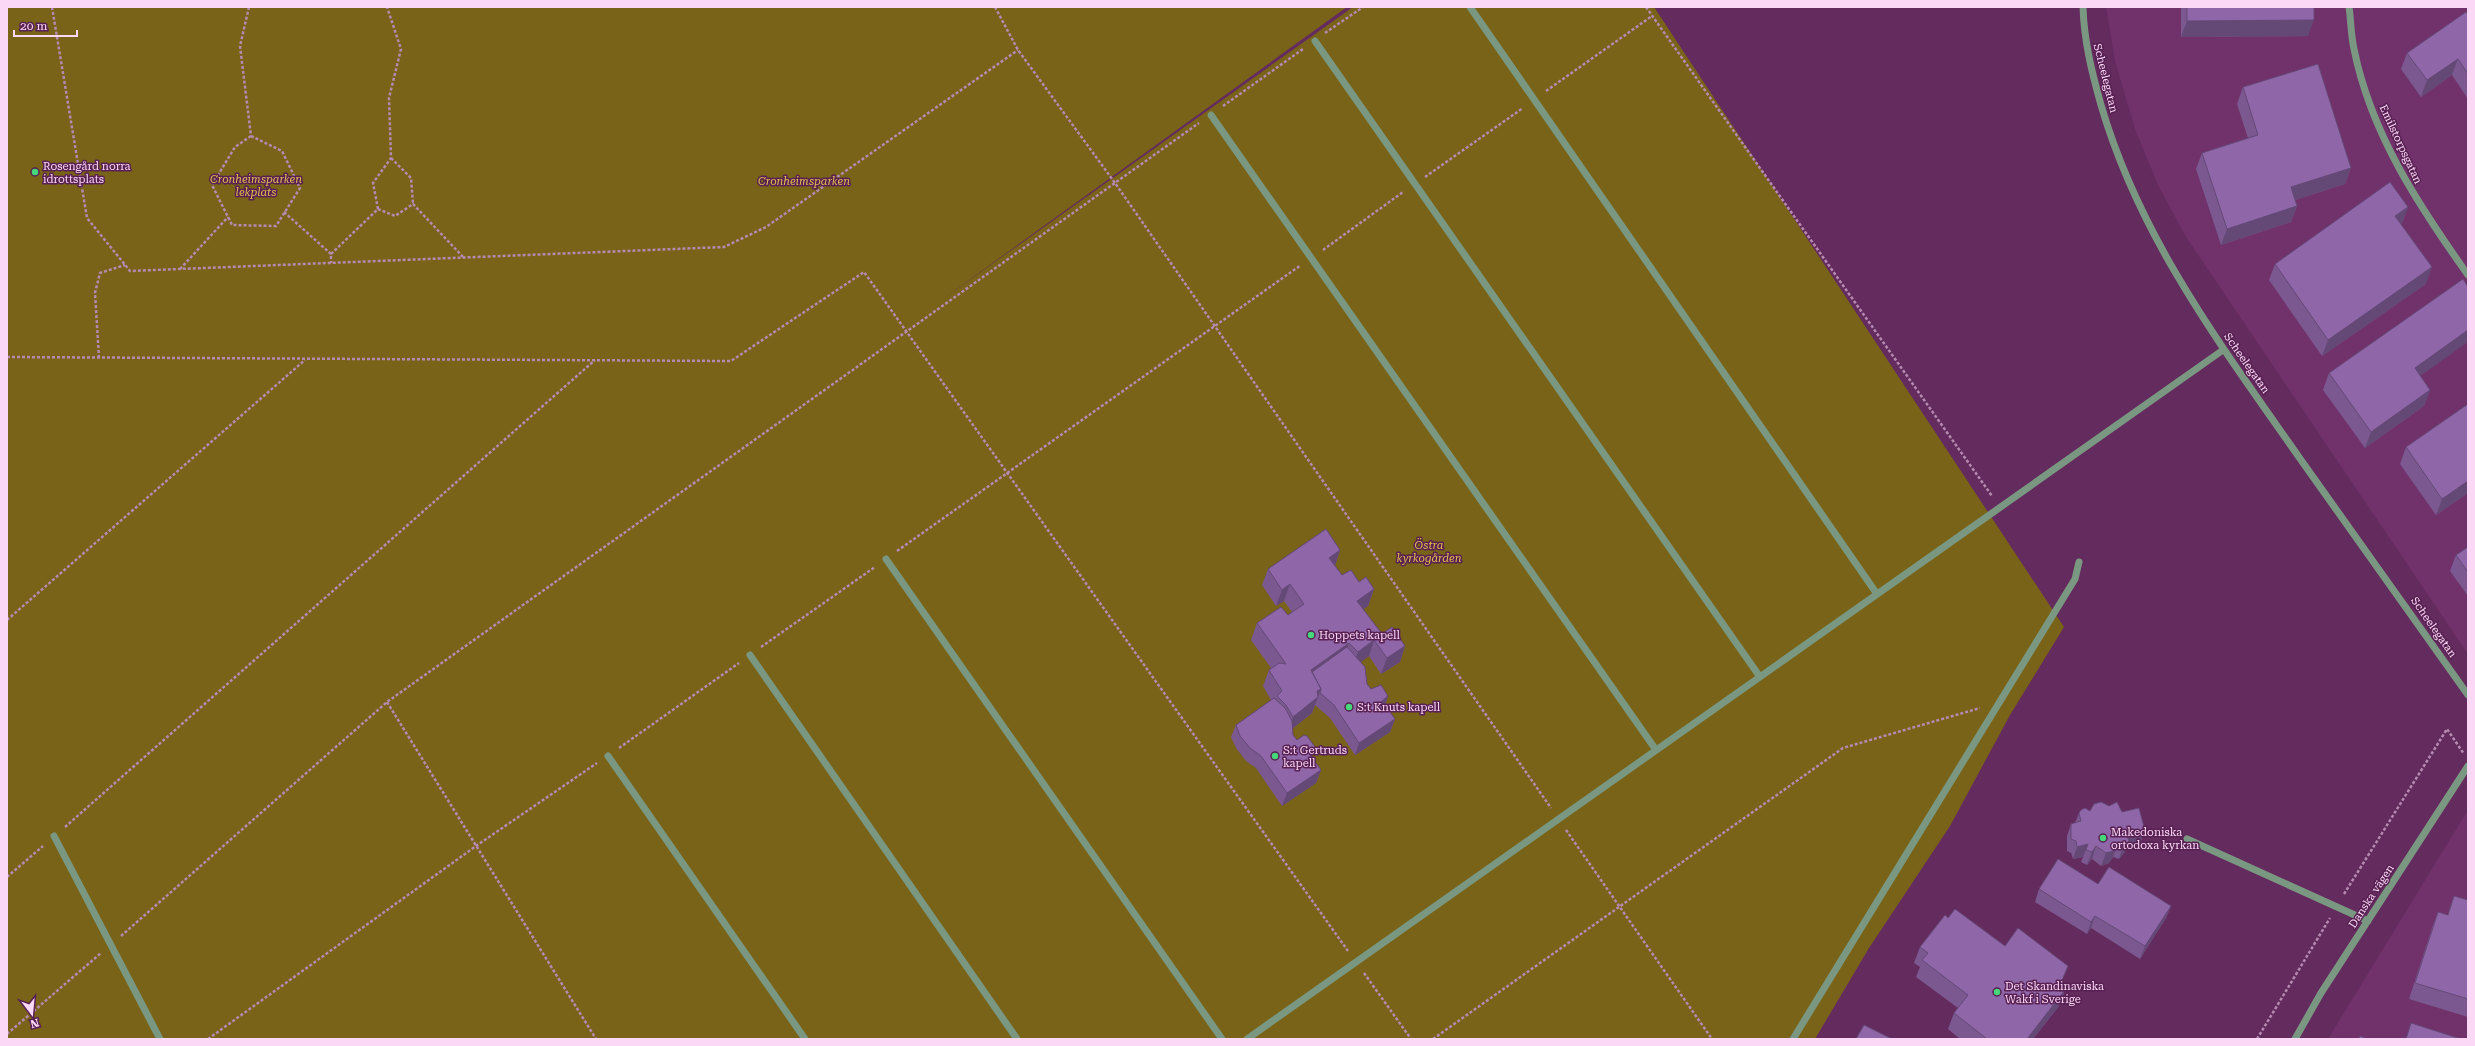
<svg xmlns="http://www.w3.org/2000/svg" width="2475" height="1046" font-family="'Roboto Serif',serif">
<style>
.built{fill:#71326b}
.green{fill:#796318}
.lines{fill:none;stroke-linecap:round;stroke-linejoin:round}
.path{stroke:#b689b0;stroke-width:2.5;stroke-dasharray:3 2;stroke-linecap:butt}
.minor{stroke:#7a9881;stroke-width:7}
.wall{fill:#7b5990}
.shaded-wall{fill:#644876}
.building{fill:#8f67a8;stroke:#644876}
.poi-dot{fill:#45d77a;stroke:#582053;stroke-width:1.5}
.labels{text-anchor:middle;stroke-width:3;stroke-linejoin:round;paint-order:stroke}
.street-label{font-size:11px;fill:#fbd9f6;stroke:#582053}
.poi-label{font-size:11px;fill:#fbd9f6;stroke:#582053;text-anchor:start}
.park-label{font-size:11px;font-style:italic;fill:#e4c04e;stroke:#582053}
</style>
<rect width="100%" height="100%" fill="#642b5e"/>
<!-- built -->
<path class="built" d="M2106 7H2468V654L2186 237 2158 185 2135 129 2115 61Z
M2468 810V1039H2328Z"/>
<!-- green -->
<path class="green" d="M7 7H1347L940 301 1353 7H1654L2064 627 2010 715 1950 826 1869 948 1815 1039H7Z"/>
<g class="lines">
<!-- path -->
<path class="path" d="M52 7 87 218 130 271 724 247 766 227 1018 50
M249 7 240 46 251 136
M995 7 1018 50 1115 183 1551 808
M1646 7 1992 496
M1325 33 1363 7
M1546 91 1652 16
M1223 106 1303 49
M251 136 282 151 300 188 276 226 232 225 212 185 235 147Z
M391 158 411 178 413 204
M1425 177 1523 108
M378 209 373 183 391 158 389 98 401 49 387 7
M284 212 331 254V263
M1323 250 1403 192
M331 254 378 209 395 216 413 204 464 258
M180 269 228 217
M7 357 731 361 864 272 1348 951
M99 358 95 293 100 273 125 265
M897 551 1301 265
M7 620 305 360
M761 647 875 567
M387 702 596 1039
M619 748 739 663
M65 827 595 360
M1566 830 1712 1039
M7 877 43 846
M2344 894 2447 729 2464 754
M121 936 387 702 1199 123
M1364 973 1411 1039
M7 1034 101 953
M208 1039 476 846 597 763
M1433 1039 1843 748 1980 708
M2257 1039 2330 918"/>
<!-- minor -->
<path class="minor" d="M1470 7 1877 594
M2083 7C2084 41 2092 73 2101 105 2140 239 2222 347 2301 460 2357 538 2412 617 2468 695
M2349 7C2351 21 2351 36 2354 49 2371 134 2419 206 2468 275
M1315 41 1760 677
M1211 115 1656 750
M886 559 1222 1039
M750 655 1017 1039
M608 756 805 1039
M54 836 160 1039
M2187 839 2368 921
M1247 1039 2223 350
M1793 1039 2075 579 2079 562
M2295 1039 2321 993 2468 766"/>
</g>
<!-- wall -->
<path class="wall" d="M2181 7H2314L2308 36 2181 37Z
M2468 15V99L2452 75 2421 97 2401 69 2407 53Z
M2243 87 2351 168 2345 184 2295 200 2297 206 2291 222 2221 245 2196 169 2202 153 2248 138 2237 104Z
M2408 207 2402 223 2401 224 2426 284 2322 356 2269 280 2275 264Z
M2329 373 2430 390 2424 406 2365 448 2323 390Z
M2406 447 2468 493 2436 515 2400 464Z
M2468 547V596L2450 571 2456 555Z
M1340 550 1335 566 1342 575 1359 582 1374 589 1368 606 1363 609 1382 634 1405 646 1400 662 1381 674 1369 656 1360 662 1367 684 1371 689 1388 696 1385 705 1395 719 1390 732 1355 755 1330 718 1315 705 1312 713 1292 729 1293 735 1311 757 1321 770 1316 783 1282 806 1256 768 1246 761 1236 748 1231 737 1236 725 1271 700 1263 686 1269 670 1271 668 1251 640 1257 623 1288 615 1292 612 1284 601 1276 606 1262 585 1268 569Z
M2109 806 2122 812 2145 831 2140 843 2127 847 2124 853 2119 859 2113 857 2109 863 2101 866 2092 859 2087 865 2081 862 2083 857 2073 859 2071 853 2067 851V836L2071 824 2075 823 2079 813 2090 811Z
M2098 884 2171 906 2166 918 2140 959 2091 928 2087 934 2035 902 2039 889Z
M2454 896 2468 900V1017L2409 999 2432 928 2438 912 2448 915Z
M1948 918 2005 946 2065 990 2059 1006 2033 1039H1960L1948 1029 1954 1013 1958 1008 1916 977 1920 967 1914 963 1920 947Z"/>
<!-- shaded-wall -->
<path class="shaded-wall" d="M2314 20 2308 36 2181 37 2187 21Z
M2458 59 2452 75 2421 97 2427 80Z
M2351 168 2345 184 2285 203 2291 187Z
M2297 206 2291 222 2221 245 2227 229Z
M2408 207 2402 223 2389 232 2395 216Z
M2432 267 2426 284 2322 356 2328 340Z
M2468 330V342L2409 384 2415 368Z
M2430 390 2424 406 2365 448 2371 432Z
M2468 481V493L2436 515 2442 499Z
M1340 550 1335 566 1329 558Z
M1290 584 1284 601 1276 606 1282 590Z
M1374 589 1368 606 1352 617 1357 601Z
M1374 640 1369 656 1352 669 1358 652Z
M1349 643 1343 659 1313 681 1311 670Z
M1405 646 1400 662 1381 674 1387 658Z
M1321 689 1312 713 1287 733 1293 717 1317 691Z
M1388 696 1384 709 1382 701Z
M1395 719 1390 732 1355 755 1359 743Z
M1315 747 1310 760 1308 752Z
M1321 770 1316 783 1282 806 1287 793Z
M2145 831 2140 843 2127 847 2124 853 2119 859 2127 835Z
M2088 844 2083 857 2073 859 2077 847Z
M2118 844 2113 857 2109 863 2101 866 2106 853Z
M2096 846 2092 859 2087 865 2092 852Z
M2171 906 2166 918 2140 959 2145 946Z
M2095 916 2091 928 2087 934 2091 922Z
M2065 990 2059 1006 2033 1039H2027Z"/>
<!-- building -->
<path class="building" d="M2187 7H2314V20L2187 21Z
M2466 12 2468 15V74L2458 59 2427 80 2407 53Z
M2318 64 2351 168 2291 187 2297 206 2227 229 2202 153 2258 135 2243 87Z
M2390 182 2408 207 2395 216 2432 267 2328 340 2275 264Z
M2463 279 2468 287V330L2415 368 2430 390 2371 432 2329 373Z
M2468 404V481L2442 499 2406 447Z
M1326 529 1340 550 1329 558 1342 575 1351 570 1359 582 1366 577 1374 589 1357 601 1382 634 1392 627 1405 646 1387 658 1374 640 1358 652 1349 643 1311 670 1321 689 1317 691 1318 697 1293 717 1286 705 1277 696 1282 691 1269 670 1279 663 1286 664 1257 623 1281 607 1288 615 1304 604 1290 584 1282 590 1268 569Z
M2468 547V572L2456 555Z
M1347 647 1365 667 1367 684 1371 689 1381 685 1388 696 1382 701 1395 719 1359 743 1334 705 1320 693 1321 689 1312 672Z
M1274 698 1285 708 1292 721 1293 735 1297 740 1304 735 1307 736 1315 747 1308 752 1321 770 1287 793 1261 756 1250 748 1240 736 1236 725Z
M2101 802 2109 806 2117 802 2122 812 2139 808 2145 831 2127 835 2129 841 2124 846 2118 844 2113 851 2106 853 2096 846 2092 852 2086 850 2088 844 2077 847 2076 841 2071 839V824L2081 821 2079 813 2081 810 2085 808 2090 811 2094 804Z
M2058 859 2098 884 2109 867 2171 906 2145 946 2095 916 2091 922 2039 889Z
M2454 896 2468 900V999L2415 983 2438 912 2448 915Z
M1955 909 2005 946 2018 928 2068 966 2060 985 2065 990 2027 1039H1987L1954 1013 1968 995 1922 960 1928 953 1920 947 1945 915 1948 918Z
M2411 1023 2461 1039H2406Z
M1864 1025 1892 1039H1856Z
M2360 1036 2367 1039H2359Z"/>
<!-- markers -->
<g class="poi-dot">
<circle cx="35" cy="172" r="4"/>
<circle cx="1311" cy="635" r="4"/>
<circle cx="1349" cy="707" r="4"/>
<circle cx="1275" cy="756" r="4"/>
<circle cx="2103" cy="838" r="4"/>
<circle cx="1997" cy="992" r="4"/>
</g>
<g class="labels">
<!-- street labels -->
<g class="street-label">
<text transform="translate(2106 78) rotate(76)" y="4">Scheelegatan</text>
<text transform="translate(2401 144) rotate(65)" y="4">Emilstorpsgatan</text>
<text transform="translate(2247 363) rotate(55)" y="4">Scheelegatan</text>
<text transform="translate(2434 627) rotate(55)" y="4">Scheelegatan</text>
<text transform="translate(2371 896) rotate(-57)" y="4">Danska vägen</text>
</g>
<!-- poi labels -->
<g class="poi-label">
<text x="43" y="170">Rosengård norra<tspan x="43" dy="13">idrottsplats</tspan></text>
<text x="1319" y="639">Hoppets kapell</text>
<text x="1357" y="711">S:t Knuts kapell</text>
<text x="1283" y="754">S:t Gertruds<tspan x="1283" dy="13">kapell</tspan></text>
<text x="2111" y="836">Makedoniska<tspan x="2111" dy="13">ortodoxa kyrkan</tspan></text>
<text x="2005" y="990">Det Skandinaviska<tspan x="2005" dy="13">Wakf i Sverige</tspan></text>
</g>
<!-- park labels -->
<g class="park-label">
<text x="256" y="183">Cronheimsparken<tspan x="256" dy="13">lekplats</tspan></text>
<text x="804" y="185">Cronheimsparken</text>
<text x="1429" y="549">Östra<tspan x="1429" dy="13">kyrkogården</tspan></text>
</g>
</g>
<!-- border -->
<rect width="2475" height="1046" fill="none" stroke="#fbd9f6" stroke-width="16"/>
<!-- north arrow -->
<g transform="translate(32 1014) rotate(164)" stroke="#582053" stroke-width="3" paint-order="stroke">
<path d="M0-3L7 15L0 10L-7 15Z" fill="#fbd9f6"/>
<text y="-6" font-size="11" font-weight="bold" text-anchor="middle" fill="#fbd9f6">N</text>
</g>
<!-- scale -->
<path d="M14 30v6h63v-6" fill="none" stroke="#fbd9f6" stroke-width="2"/>
<text x="20" y="30" font-size="12" fill="#fbd9f6" stroke="#582053" stroke-width="3" paint-order="stroke">20 m</text>
</svg>
